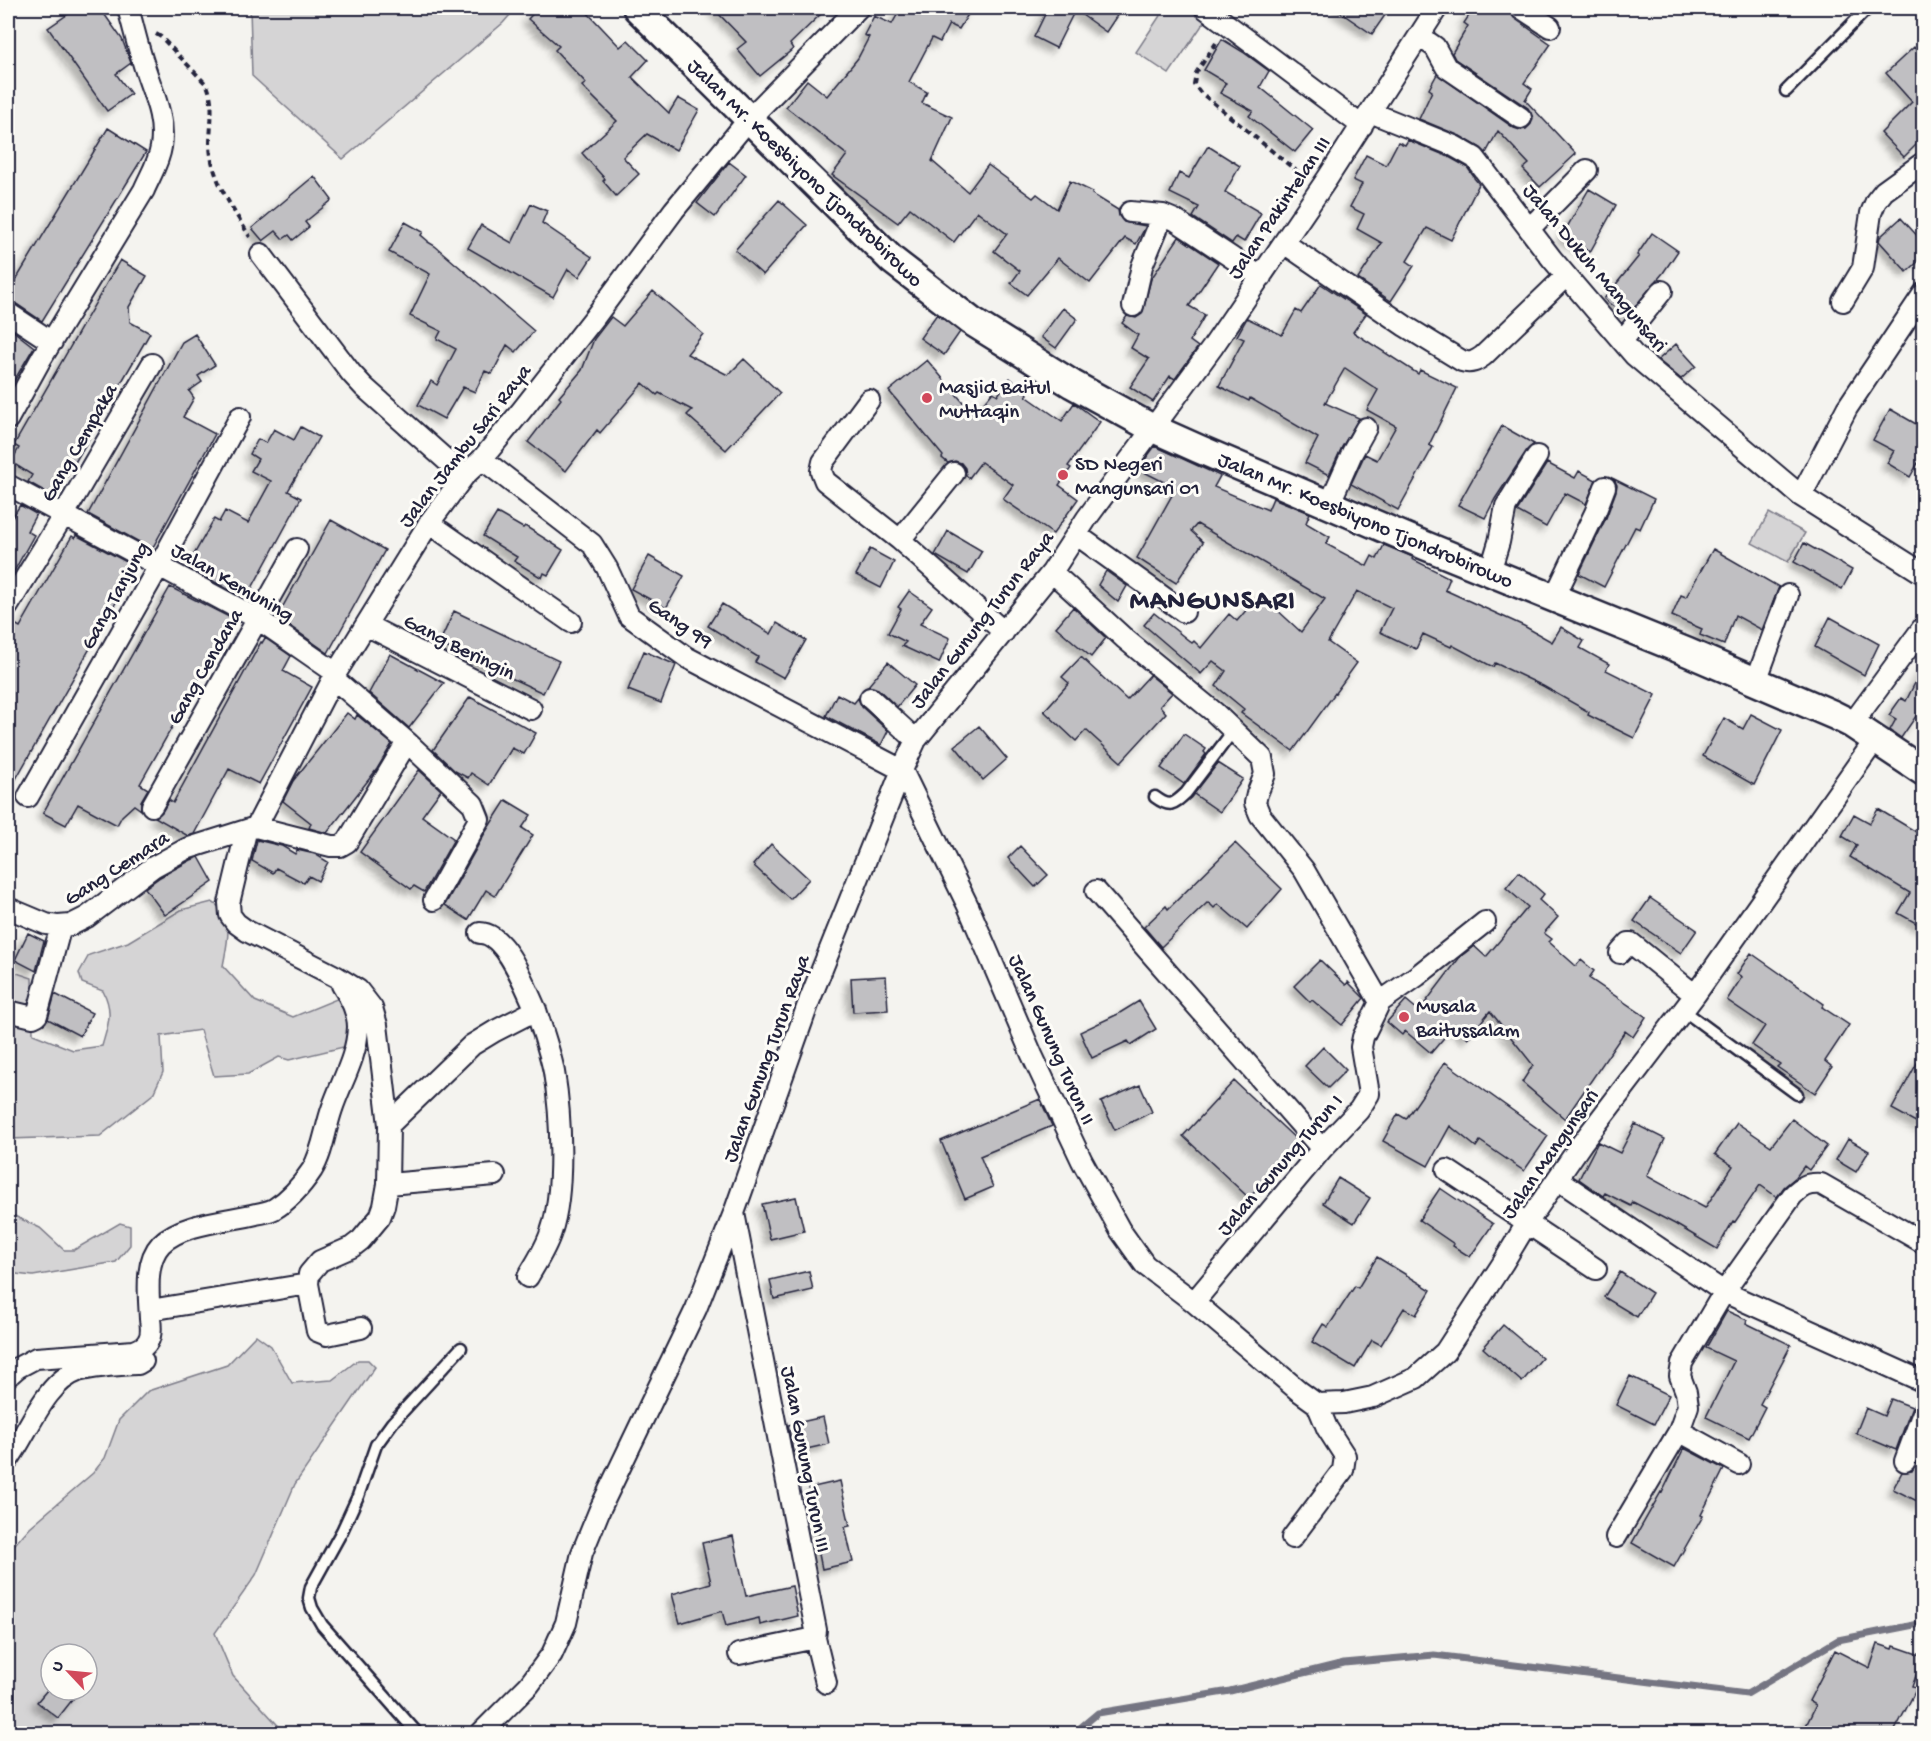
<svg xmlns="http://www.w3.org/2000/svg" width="1931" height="1741" font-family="'Gochi Hand',sans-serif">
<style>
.green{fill:#d5d4d5;stroke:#7c7b88;stroke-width:1.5;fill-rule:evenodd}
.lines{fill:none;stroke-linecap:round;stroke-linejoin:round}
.stream{stroke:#757582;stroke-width:7}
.building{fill:#c0bfc2;stroke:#22223b;stroke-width:1.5;filter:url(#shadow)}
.lane-casing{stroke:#22223b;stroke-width:15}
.street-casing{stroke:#22223b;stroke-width:24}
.secondary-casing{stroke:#22223b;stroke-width:32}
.path{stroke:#22223b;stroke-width:4;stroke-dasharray:6 4.5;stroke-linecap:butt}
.lane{stroke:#fdfcf7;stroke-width:10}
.street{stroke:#fdfcf7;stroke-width:20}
.secondary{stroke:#fdfcf7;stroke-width:27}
.poi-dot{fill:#d1495b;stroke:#fdfcf7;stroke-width:2}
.labels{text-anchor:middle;stroke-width:6;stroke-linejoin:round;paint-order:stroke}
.street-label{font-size:21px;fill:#22223b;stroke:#fdfcf7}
.poi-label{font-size:21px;fill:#22223b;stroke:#fdfcf7;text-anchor:start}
.district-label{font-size:27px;font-weight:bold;letter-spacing:1.5px;fill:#22223b;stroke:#fdfcf7}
</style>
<defs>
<filter id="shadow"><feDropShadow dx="-5.5" dy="5.5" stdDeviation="3" flood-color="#0004"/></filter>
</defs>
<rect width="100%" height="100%" fill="#f4f3ef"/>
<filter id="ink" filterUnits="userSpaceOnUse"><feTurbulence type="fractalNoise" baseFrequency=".0167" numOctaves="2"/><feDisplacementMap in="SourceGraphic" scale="12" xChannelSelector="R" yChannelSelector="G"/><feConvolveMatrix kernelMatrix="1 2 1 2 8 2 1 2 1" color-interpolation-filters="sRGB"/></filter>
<g filter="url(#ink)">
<!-- green -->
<path class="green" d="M250 8H516L503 23 343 159 252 76Z
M1165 8H1191L1207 18 1169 74 1136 52Z
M1769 513 1805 533 1788 562 1752 543Z
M212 902C236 916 227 943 223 966L255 1001 293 1017 351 993 356 1044 289 1060 279 1057 248 1074 214 1076 200 1030 161 1036 163 1072 153 1094 100 1136 9 1139 8 1141V970L32 978 33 1034 73 1050 102 1046C108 1025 114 1012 103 991L82 983 79 973 89 955 128 942 181 910Z
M8 1213 40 1228 64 1250H74L120 1223 130 1226V1245L116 1262 33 1276 8 1273Z
M256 1335 271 1346 292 1383 332 1380 358 1360H368L375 1367 295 1484 256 1575 215 1633 233 1676 285 1733H8V1552L30 1527 93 1473 105 1458 119 1420 148 1391 227 1365ZM51 1654H87V1690H51Z"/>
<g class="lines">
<!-- stream -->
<path class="stream" d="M1073 1734 1098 1713 1230 1691 1344 1663 1434 1655 1747 1694 1838 1640 1924 1623"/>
</g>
<!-- building -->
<path class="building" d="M77 8H100L122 39 131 63 116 74 131 94 107 111 48 28Z
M538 8H583L620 47 628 40 648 60 632 77 669 113 678 98 699 110 676 150 647 134 623 157 639 174 616 196 603 181 605 179 582 153 617 121 582 86 586 83 555 50 559 46 528 19Z
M713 8H827L790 44 793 49 760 76 737 49 746 42Z
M901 8H972L959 29 949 24 940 42 932 38 909 82 927 92 922 103 952 117 932 161 968 192 988 165 1033 198 1037 194 1057 209 1070 181 1093 192 1092 194 1118 210 1119 216 1124 222 1146 226 1136 244 1125 238 1090 283 1058 258 1027 295 1011 283 1020 271 994 251 1007 234 977 211 954 242 910 208 898 223 832 175 847 155 786 107 807 80 827 96 858 58 869 37 864 35 874 16 892 24Z
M1048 8H1122L1106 32 1075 10 1056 48 1034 37Z
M1334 8H1390L1372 34Z
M1474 8H1509L1510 13 1514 18 1551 44 1524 83 1532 89 1525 100 1576 154 1540 187 1523 169 1529 164 1498 131 1486 153 1481 148 1460 136 1419 119 1432 91 1429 89 1437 74 1514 128 1520 130 1526 129 1531 124 1533 118 1528 108 1455 59 1452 53 1468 26 1464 23Z
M1222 39 1243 52 1269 71 1260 87 1313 130 1295 152 1249 116 1253 111 1220 93 1226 83 1204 70Z
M1914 47 1923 57V138L1904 157 1881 133 1912 102 1886 73Z
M108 128 146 152 42 321 15 303 8 301V293Z
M1408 140 1449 157 1467 167 1474 177V178L1479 184 1451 240 1427 228 1407 261 1414 266 1391 301 1358 279 1382 243 1357 229 1364 214 1350 207 1362 184 1353 180 1366 155 1386 165 1398 142 1405 145Z
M1208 146 1240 166 1225 192 1261 213 1244 242 1236 237 1232 243 1193 217 1199 207 1170 193 1179 173 1189 178Z
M729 162 746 175 715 217 697 203Z
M314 176 332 200 305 222 309 227 293 240 289 235 283 239 276 231 263 241 252 228Z
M1589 189 1616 205 1590 252 1562 236Z
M779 200 807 225 763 275 735 250Z
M531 204 547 211 542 223 592 257 579 277 568 269 553 297 468 248 481 225 512 243Z
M1901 218 1923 242V257L1907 272 1879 241 1880 237Z
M405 222 423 232 421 235 428 241V242L435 246 534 331 516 352 507 345 492 374 485 371 475 392 463 387 444 419 418 405 431 381 437 385 456 349 437 339 441 331 410 316 430 274 389 252Z
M1652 233 1678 251 1663 273 1626 317 1604 299 1639 256 1637 255Z
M1179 237 1218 263 1189 306 1205 315 1190 341 1198 347 1175 379 1170 376 1153 402 1130 387 1149 359 1131 348 1138 335 1122 323 1127 316 1136 318 1142 314 1151 279Z
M120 260 147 276 129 307 130 322 150 333 55 497 28 482 32 475 11 462 19 448 14 445Z
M1321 284 1366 314 1353 332 1418 374 1420 370 1457 388 1429 445 1433 447 1398 510 1351 484 1365 454 1377 460 1396 426 1367 410 1378 390 1345 368 1325 403 1359 418 1342 447 1329 475 1305 463 1318 438 1250 398 1249 401 1219 386 1244 339 1237 336 1247 318 1282 335 1296 310 1301 313Z
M653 291 703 334 687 354 728 375 744 359 780 393 726 450 687 415 692 410 659 393 657 395 643 383 600 433 597 430 566 471 528 442 561 399 559 397 582 370 594 339 611 317 623 326Z
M1063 308 1077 319 1056 348 1041 337Z
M937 314 960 332 944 355 920 338Z
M8 327 34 347 8 391Z
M195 334 215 365 198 376 202 382 189 391 194 398 183 417 215 434 152 549 88 514 182 342Z
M1676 344 1696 366 1681 379 1658 360Z
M927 360 974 415 993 392 998 395 1010 378 1028 394 1026 396 1062 421 1074 403 1100 422 1068 466 1071 468 1059 485 1078 499 1053 534 1003 499 1013 485 981 462 969 478 966 475 965 468 961 463 955 461 948 463 942 458 943 456 889 391Z
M1890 409 1923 428V454L1910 477 1887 463 1894 451 1873 440Z
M1502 426 1534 444 1527 450 1495 499 1485 518 1458 505Z
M301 427 319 437 288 491 301 498 246 599 187 567 214 519 219 522 225 511 248 523 271 481 251 471 258 459 250 454 258 439 266 443 274 429 294 440Z
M1155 446 1220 476 1214 487 1268 510 1273 498 1310 513 1306 523 1330 537 1326 544 1367 566 1372 556 1377 559 1384 545 1413 557 1412 559 1450 578 1445 590 1524 626 1552 642 1561 627 1584 641 1580 648 1609 664 1606 670 1656 695 1634 738 1588 715 1589 712 1543 686 1495 663 1493 667 1452 645 1451 647 1423 634 1416 649 1380 632 1392 608 1357 591 1328 642 1357 663 1293 751 1241 713 1244 709 1216 686 1226 671 1213 661 1201 674 1144 625 1154 613 1192 643 1194 641 1201 648 1229 614 1237 621 1260 594 1301 632 1325 599 1197 524 1191 531 1203 542 1176 583 1137 558 1176 488 1138 469Z
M1547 463 1575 478 1579 471 1596 480 1586 504 1565 493 1546 527 1517 511Z
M1614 479 1654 499 1640 529 1635 527 1604 587 1579 574 1606 518 1616 491 1617 485Z
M20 505 36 514 27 531 34 535 8 582V519L10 521Z
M497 513 523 528 525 526 563 550 548 575 544 573 542 578 514 561 517 557 483 536Z
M331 520 385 550 328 653 277 617Z
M948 531 982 551 968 574 935 555Z
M76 535 136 567 8 793V620L20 627 72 536 75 538Z
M1804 543 1852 570 1842 589 1794 562Z
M870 549 894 562 881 588 856 575Z
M1713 549 1779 587 1762 630 1735 615 1724 645 1700 635 1702 629 1672 616 1681 595 1686 597Z
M649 556 684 576 666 608 631 589Z
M1106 571 1127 586 1118 602 1098 585Z
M170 587 233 619 140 784 148 789 141 801V810L134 805 122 816 117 825 78 804 66 825 43 813Z
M909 591 932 607 920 624 950 638 939 663 902 646 906 642 888 633 901 609 898 607Z
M722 604 771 634 777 623 806 640 784 678 755 662 758 657 708 626Z
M1073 607 1106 638 1091 657 1056 627Z
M454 611 559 661 543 693 439 644Z
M1830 617 1879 644 1864 675 1815 647Z
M265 638 291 656 283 671 312 687 259 784 229 769 194 834 188 836 155 817 162 812 169 800 173 803 261 642 262 643Z
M644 651 676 665 661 703 628 690Z
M390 654 444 683 409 728 369 693Z
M1081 657 1127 700 1150 675 1172 693 1160 706 1166 713 1121 762 1086 730 1076 741 1044 711 1069 683 1062 677Z
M888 662 915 685 897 707 878 689 868 686Z
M1923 667V706L1901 738 1890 730 1896 719 1889 715 1901 698 1906 701Z
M837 694 854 703 858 698 862 707 888 731 881 745 826 716Z
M470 697 536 733 524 754 512 748 489 785 471 773 468 778 455 771 433 750Z
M347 713 355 719 357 715 392 744 377 769 327 833 309 828 311 823 283 801 293 781Z
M1751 714 1782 730 1754 785 1703 756 1724 718 1743 729Z
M979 726 1007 759 983 780 955 746Z
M1184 734 1206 749 1204 752 1206 754 1184 784 1161 768Z
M1218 763 1243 779 1220 812 1194 794Z
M419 770 441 790 422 816 454 839 424 892 414 886 411 889 360 852Z
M506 800 531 815 522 828 533 835 495 896 486 890 468 920 445 905 485 833Z
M1878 809 1923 836V927L1898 913 1910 893 1850 857 1857 845 1842 836 1854 814 1870 823Z
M257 840 282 846 295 854 297 850 315 854 328 862 318 881 309 876 304 883 276 868 273 873 252 861Z
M1235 843 1282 889 1247 929 1218 904 1214 908 1208 902 1161 947 1144 927 1166 906 1168 909Z
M771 844 809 879 790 899 753 865Z
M1020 846 1048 875 1035 887 1008 858Z
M199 857 213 882 165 915 145 888 160 877 191 860Z
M1519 872 1544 894 1539 900 1558 917 1544 933 1552 939 1549 942 1576 966 1581 960 1594 971 1589 978 1646 1017 1633 1037 1625 1031 1565 1119 1522 1082 1533 1065 1490 1011 1468 1038 1454 1026 1431 1053 1405 1031 1402 1035 1387 1022 1406 1000 1419 1011 1460 957 1474 946 1486 957 1528 907 1506 888Z
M1650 898 1697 930 1681 953 1634 921Z
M28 933 44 941 36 971 15 960Z
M1751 953 1824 1004 1822 1007 1849 1025 1825 1061 1832 1067 1815 1093 1777 1067 1780 1064 1752 1045 1765 1026 1727 1000 1742 977 1737 974Z
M1320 960 1346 985 1348 982 1364 998 1342 1025 1312 1000 1310 1002 1294 986Z
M886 976 888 1010 853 1012 851 978Z
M55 994 92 1013 80 1036 48 1019Z
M1139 1001 1156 1029 1131 1045 1128 1041 1092 1058 1080 1032 1118 1014Z
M1323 1047 1346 1070 1328 1088 1305 1066Z
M1923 1052V1126L1892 1109Z
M1445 1062 1548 1136 1524 1171 1480 1141 1476 1147 1450 1126 1428 1166 1383 1141 1398 1114 1406 1119Z
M1234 1081 1300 1143 1249 1198 1183 1136Z
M1140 1085 1152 1112 1115 1130 1101 1102Z
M1040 1099 1052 1126 980 1156 993 1187 965 1199 941 1141Z
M1792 1119 1827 1146 1809 1170 1804 1166 1796 1177 1784 1187 1777 1197 1760 1185 1735 1222 1733 1221 1717 1249 1675 1224 1633 1202 1631 1206 1605 1193 1603 1196 1579 1179 1598 1142 1620 1153 1635 1124 1665 1139 1647 1176 1705 1208 1733 1166 1715 1154 1737 1123 1771 1146Z
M1848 1139 1869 1151 1856 1172 1836 1160Z
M1338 1178 1370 1198 1354 1223 1323 1203Z
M1440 1188 1493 1224 1470 1257 1453 1246 1454 1244 1419 1220Z
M796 1197 804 1231 770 1239 762 1204Z
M1377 1257 1431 1290 1416 1315 1404 1308 1381 1345 1372 1340 1355 1368 1312 1342 1323 1324 1328 1327 1355 1286 1358 1288Z
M809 1271 813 1290 774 1299 770 1280Z
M1620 1272 1652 1293 1637 1317 1604 1297Z
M1727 1311 1747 1320 1746 1323 1791 1345 1760 1404 1765 1407 1749 1438 1706 1417 1734 1361 1706 1348Z
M1503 1325 1542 1358 1522 1382 1483 1348Z
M1630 1376 1669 1395 1654 1424 1616 1405Z
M1891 1399 1912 1407 1896 1450 1856 1433 1866 1408 1884 1416Z
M823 1417 829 1444 793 1452 788 1425Z
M1684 1448 1724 1469 1701 1515 1703 1516 1674 1567 1632 1543 1661 1492 1662 1493Z
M1917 1462 1923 1465V1504L1893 1489 1902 1472 1912 1471Z
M840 1481 850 1526 845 1527 853 1562 822 1569 817 1544 821 1543 809 1488Z
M733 1536 746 1596 792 1586 798 1616 760 1625 759 1618 726 1626 722 1611 680 1623 672 1594 711 1583 702 1543Z
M1878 1644 1893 1649 1894 1646 1923 1656 1912 1687 1917 1688 1893 1734H1802L1816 1705 1809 1701 1835 1650 1870 1668Z
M47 1690H80L58 1718 37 1702Z"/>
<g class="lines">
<!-- lane casing -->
<g class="lane-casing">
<path id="lane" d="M1786 91 1868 8
M1155 797C1170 808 1173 805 1186 793L1233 731
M1683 1010 1797 1094
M418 1734 322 1625 312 1608 309 1598 311 1587 342 1531 358 1496 376 1445 392 1423 461 1348"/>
</g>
<!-- street casing -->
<g class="street-casing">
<path id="street" d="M1205 8 1362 126
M1521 8 1550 27
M1419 36 1435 47 1446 67 1521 118
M1370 112 1454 146 1475 158 1552 259 1634 355 1801 496 1924 574
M1130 212 1163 215 1175 220 1261 277
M1529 229 1587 170
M1284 243 1405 326 1462 361C1471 364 1476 361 1483 356L1566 276
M261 254 351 373 364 387 464 476
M1843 301 1863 268 1871 213 1876 201 1884 191 1924 162
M1133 306 1142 266 1163 215
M8 313 52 342
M1622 341 1662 291
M869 400 823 462 821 471 825 481 900 540 1004 632
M8 419 41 359 144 190C150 176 159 162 161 147 166 116 151 90 143 62 137 44 133 25 128 8
M482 459 592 544 607 568 629 616 686 657 902 770 968 906 1032 1055 1082 1161 1120 1230 1145 1265 1194 1302 1299 1391 1317 1404 1344 1403 1373 1397 1416 1378 1445 1352 1503 1263 1527 1223 1582 1143 1695 995 1875 740
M8 485 258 619 336 673
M1801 496 1847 408 1924 293
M1329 505 1352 453 1366 428
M429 523 571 622
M1077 535 1184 612
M900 540 954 473
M1052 572 1124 638 1214 712 1262 758 1265 774 1257 794 1255 803 1260 815 1304 870 1380 1002 1363 1037 1361 1047 1369 1094 1359 1110 1322 1149 1194 1302
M1490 572 1499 542 1506 506 1537 456
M1554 598 1595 513 1605 487
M8 606 63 516 152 364
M366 625 531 709
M333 678 407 742 473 804 479 819 434 900
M1756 681 1788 595
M870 698 916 740
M1852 724 1924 626
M28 797 159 566 240 417
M152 806 297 549
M256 827 336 673 429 523 464 476 482 459 522 410 595 317 674 210 749 119 858 8
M246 832 229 903 230 915 236 923 247 931 337 977 358 990 372 1008 377 1025 389 1125 388 1184 384 1206 380 1217 361 1240 352 1247 320 1261 309 1274 308 1284 317 1331 327 1335 361 1328
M1096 891 1322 1149
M8 908 46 924 58 926 71 925 87 917 153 867 186 849 256 827 331 846H340L347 842 407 742
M480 933C506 933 526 989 536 1010
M1620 953 1629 943H1631L1695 995
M1380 1002 1417 976 1485 922
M8 1011 33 1017 37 1015 61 926
M389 1125 472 1045 495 1031 536 1010C542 1030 550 1051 554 1072 561 1114 565 1191 551 1232 546 1248 536 1263 528 1277
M1447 1170 1596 1269
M1557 1179 1724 1292 1924 1382
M388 1184 495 1175
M734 1213 816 1630 815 1638 739 1654
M150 1310 308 1284
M8 1376 17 1368 36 1358 134 1351C140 1349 145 1347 148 1341 152 1335 151 1326 150 1319 149 1296 144 1262 161 1244 182 1223 228 1221 256 1214 262 1213 268 1212 274 1209 289 1200 302 1185 312 1170 323 1152 325 1129 332 1109 341 1082 357 1057 358 1027 358 1012 350 997 342 985
M1679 1431 1739 1464
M8 1460C28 1433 45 1382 78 1371 97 1366 119 1365 138 1364L143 1361
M1905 1461 1924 1410
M1616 1537 1679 1431 1688 1406 1686 1392 1680 1376 1682 1363 1724 1292 1792 1196C1802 1186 1807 1183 1821 1184L1924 1243
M1292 1538 1343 1470 1345 1456 1327 1428 1317 1404
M815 1638 826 1683
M480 1734 529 1685 552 1654 566 1623 582 1553 600 1509 696 1309 734 1213 810 999 902 770 916 740 1052 572 1087 518 1212 348 1327 179 1437 8"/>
</g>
<!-- secondary casing -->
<g class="secondary-casing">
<path id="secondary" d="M637 8 892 260 971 321 1072 384 1152 428 1199 449 1426 546 1687 652 1834 715 1852 724 1924 772"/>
</g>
<!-- path -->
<path class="path" d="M156 34 161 37 207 85C215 105 210 124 210 145 211 179 233 209 250 237
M1216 43 1196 73 1194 84 1200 92 1305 178"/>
<!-- lane -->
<use href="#lane" class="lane"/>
<!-- street -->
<use href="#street" class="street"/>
<!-- secondary -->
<use href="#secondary" class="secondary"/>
</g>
</g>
<!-- markers -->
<g class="poi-dot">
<circle cx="927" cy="398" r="6"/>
<circle cx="1063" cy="475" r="6"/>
<circle cx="1404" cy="1017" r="6"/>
</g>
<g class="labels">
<!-- street labels -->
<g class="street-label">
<text transform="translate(806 172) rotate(44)" y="7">Jalan Mr. Koesbiyono Tjondrobirowo</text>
<text transform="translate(1278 207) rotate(-56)" y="7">Jalan Pakintelan III</text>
<text transform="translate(1596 267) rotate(50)" y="7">Jalan Dukuh Mangunsari</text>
<text transform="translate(78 442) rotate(-60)" y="7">Gang Cempaka</text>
<text transform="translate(464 445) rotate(-52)" y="7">Jalan Jambu Sari Raya</text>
<text transform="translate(1366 519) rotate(23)" y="7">Jalan Mr. Koesbiyono Tjondrobirowo</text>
<text transform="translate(233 581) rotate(30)" y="7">Jalan Kemuning</text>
<text transform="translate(114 595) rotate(-61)" y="7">Gang Tanjung</text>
<text transform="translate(981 619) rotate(-52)" y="7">Jalan Gunung Turun Raya</text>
<text transform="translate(681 622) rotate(34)" y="7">Gang 99</text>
<text transform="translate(460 646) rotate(27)" y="7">Gang Beringin</text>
<text transform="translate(204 666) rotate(-60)" y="7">Gang Cendana</text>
<text transform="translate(116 867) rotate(-33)" y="7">Gang Cemara</text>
<text transform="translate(1053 1039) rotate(66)" y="7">Jalan Gunung Turun II</text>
<text transform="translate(765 1058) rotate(-70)" y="7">Jalan Gunung Turun Raya</text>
<text transform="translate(1549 1153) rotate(-55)" y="7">Jalan Mangunsari</text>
<text transform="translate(1279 1164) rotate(-49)" y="7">Jalan Gunung Turun I</text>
<text transform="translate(807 1459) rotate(79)" y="7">Jalan Gunung Turun III</text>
</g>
<!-- poi labels -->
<g class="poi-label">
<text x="939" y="393">Masjid Baitul<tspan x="939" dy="24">Muttaqin</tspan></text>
<text x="1075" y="470">SD Negeri<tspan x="1075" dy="24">Mangunsari 01</tspan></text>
<text x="1416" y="1012">Musala<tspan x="1416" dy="24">Baitussalam</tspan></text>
</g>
<!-- district labels -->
<g class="district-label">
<text x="1213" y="608">MANGUNSARI</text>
</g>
</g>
<!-- margin -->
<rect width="1931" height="1741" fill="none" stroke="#fdfcf7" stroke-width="30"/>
<rect x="15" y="15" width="1901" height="1711" fill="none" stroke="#22223b" stroke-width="2" filter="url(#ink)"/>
<!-- north arrow -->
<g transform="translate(69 1672) rotate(296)"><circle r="28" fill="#fdfcf7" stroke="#a5a5ac" stroke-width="1.5"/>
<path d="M0-4.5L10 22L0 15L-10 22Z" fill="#d1495b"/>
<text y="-9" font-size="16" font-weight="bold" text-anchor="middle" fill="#22223b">U</text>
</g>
</svg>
